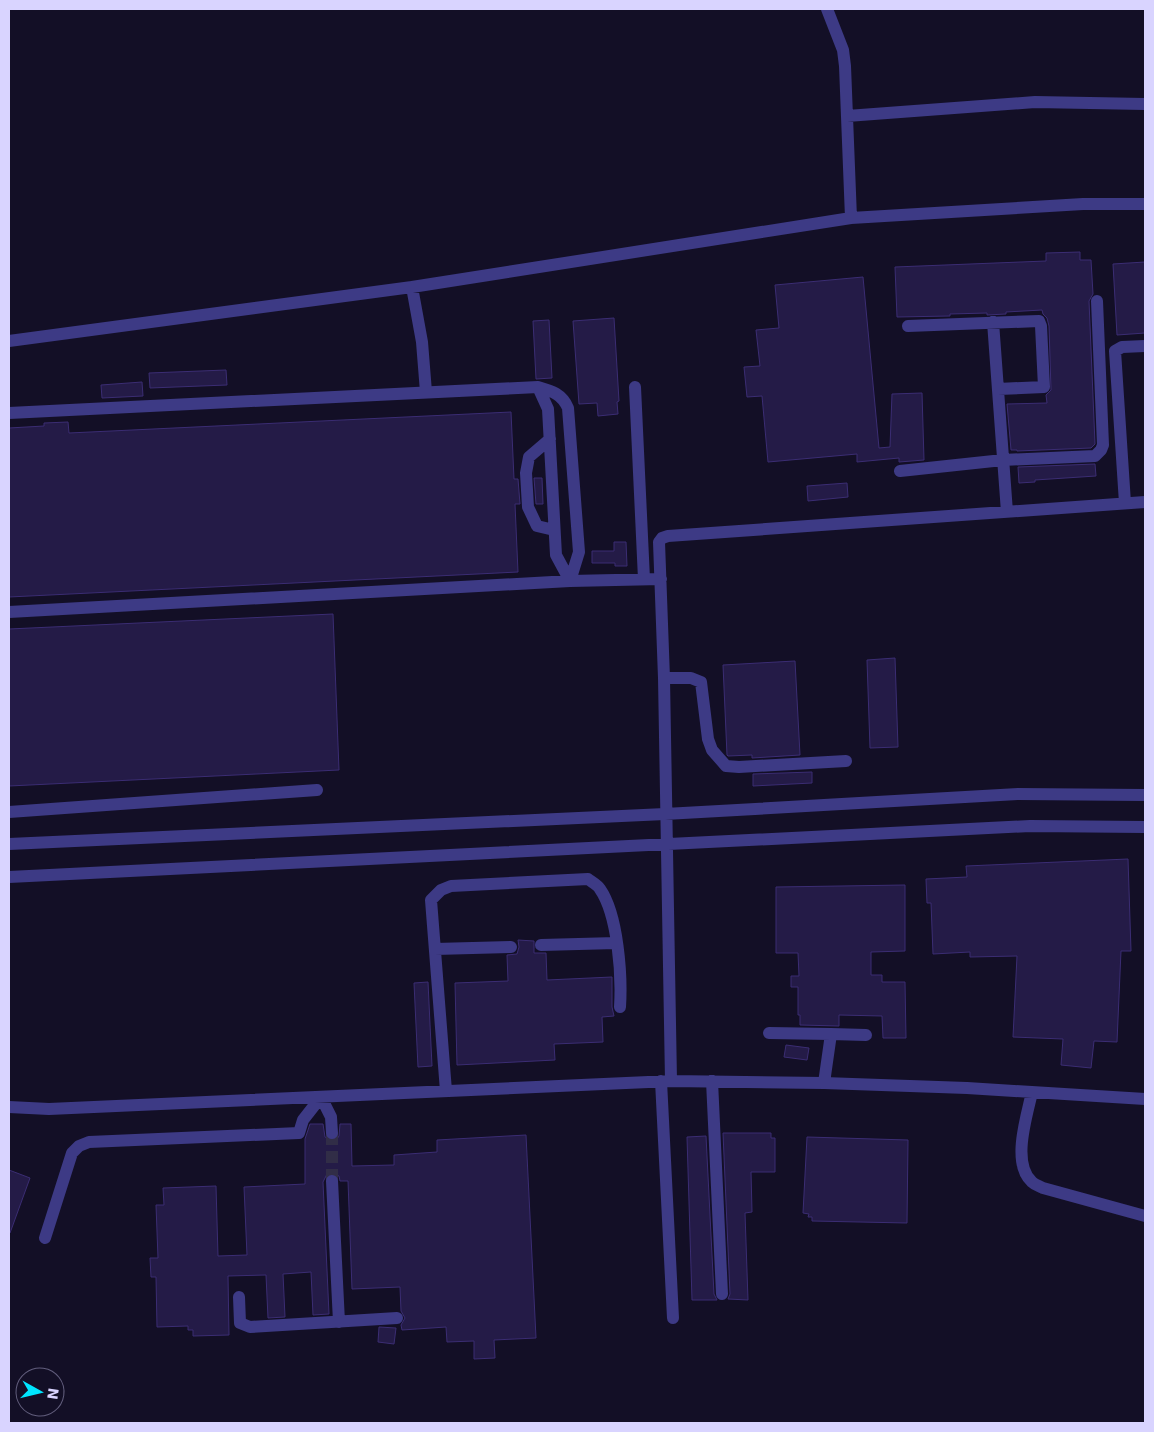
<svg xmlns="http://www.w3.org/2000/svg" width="1154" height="1432" font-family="'DejaVu Sans',sans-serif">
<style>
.building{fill:#241b47;stroke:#3b2d73}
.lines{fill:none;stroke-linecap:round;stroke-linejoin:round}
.minor-tunnel{stroke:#312d47;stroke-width:12;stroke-dasharray:12 6;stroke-linecap:butt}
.minor{stroke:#3d3a85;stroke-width:12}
</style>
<rect width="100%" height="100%" fill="#130f26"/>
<!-- building -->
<path class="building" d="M1080 252V260H1091L1093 294 1089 301 1095 444 1091 448 1017 451V450H1011L1007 404 1047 403 1046 395 1051 390 1049 326 1047 318 1043 314 1042 310 1006 312V314L987 315V313L950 314V316L897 317 895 267 1046 261V253Z
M1145 262V333L1117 335 1113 264Z
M863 277 879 448 890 447 892 394 922 393 924 460 899 462V458L857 462V454L768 462 762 396 747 397 744 367 760 366 756 330 779 328 775 285Z
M614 318 619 401 617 402 618 414 598 416 597 403 579 404 573 321Z
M549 320 552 378 536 379 533 321Z
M226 370 227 385 150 388 149 373Z
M142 382 143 396 102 398 101 385Z
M511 412 514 479H518L520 504H515L518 572 9 597V428L44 426V423L68 422 69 433Z
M1095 464 1096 476 1035 480V482L1019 483 1018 467Z
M534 478H542L543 504H536Z
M847 483 848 497 808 501 807 486Z
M614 542H626L627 566H615V563H592V551H614Z
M333 614 339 770 9 786V629Z
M895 658 898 747 870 748 867 660Z
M795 661 800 755 752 758V755L728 756 727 755 723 665Z
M812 772V783L753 786V774Z
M1128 859 1131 951H1121L1117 1042 1094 1041 1091 1068 1061 1065 1063 1039 1013 1037 1017 956 970 957V952L933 954 931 903H927L926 879 967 877 966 866Z
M905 885V951L871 952V975H882V982H905L906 1038H883L882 1016 839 1015V1026L800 1025V1015H798V987H791V976H799L798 953H776V887Z
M518 940 534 941V953H546L547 980 612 977V1007L614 1016 602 1017 603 1042 554 1044 555 1060 457 1065 455 983 508 981 507 955 517 954 519 947Z
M428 982 432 1066 418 1067 414 983Z
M786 1045 809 1048 807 1060 784 1057Z
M310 1124H323L325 1137 332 1141 337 1139 339 1136 340 1124H351L352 1166 394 1165V1155L437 1152V1140L526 1135 536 1338 494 1340 495 1358 474 1359V1341L447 1342 446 1327 402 1330 401 1325 405 1318 401 1311 400 1287 352 1289 348 1181H340L339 1176 332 1173 327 1174 323 1182 329 1314 313 1315 311 1272 283 1274 285 1317 268 1318 266 1275 228 1276 229 1335 193 1336V1330H188V1326L157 1327 156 1277H151L150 1258H158L156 1205H164L163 1188 216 1186 218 1256 247 1255 244 1187 305 1184V1139Z
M723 1133H771V1138H775V1172H751L752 1212 745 1213 748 1300 728 1299 730 1294Z
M706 1136 714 1294 717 1300H692L687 1137Z
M807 1137 908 1140 907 1223 812 1221V1217H808L809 1214 803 1213Z
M9 1170 30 1178 10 1233H9Z
M379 1327 396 1328 394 1344 378 1342Z"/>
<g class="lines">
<!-- minor-tunnel -->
<path class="minor-tunnel" d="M332 1133V1181"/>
<!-- minor -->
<path class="minor" d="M827 9 843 50 845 66 851 218
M847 116 1035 102 1145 104
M412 287 422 342 426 392
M993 322 1007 512
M908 326 1039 321 1041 326 1044 387 998 389
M9 341 412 287 851 218 1083 204H1145
M538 387 548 409 556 555 570 581
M635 387 644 579
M9 413 538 387C552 391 562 394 568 408L579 552 570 581
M550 439 529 457 526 473 528 507 537 526 554 530
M900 471 1003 460 1095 456 1101 450 1103 445 1097 301
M1125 503 1115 351 1122 347 1145 346
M9 612 570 581 661 579
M664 678H691L701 682 708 739 712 750 726 766 739 767 846 761
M9 812 317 790
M9 844 665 814 1018 794 1145 795
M9 877 1030 826 1145 827
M541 945 616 943
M435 949 511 947
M769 1033 831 1034
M661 1081 673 1318
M671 1081 664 678 659 542 662 538 668 536 1145 502
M712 1081 722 1294
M824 1083 831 1034 866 1035
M446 1091 431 900 441 890 451 886 588 879C592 882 598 885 600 889 618 915 622 975 620 1007
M1032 1092C1027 1116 1011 1163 1032 1182 1035 1185 1040 1186 1043 1188L1145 1216
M9 1107 49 1109 671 1081 824 1083 967 1088 1145 1099
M332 1181 339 1322
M45 1238 72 1153 79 1146 89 1142 299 1133 303 1120 321 1097 331 1117 332 1133
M239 1297 240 1323 250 1327 397 1318"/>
</g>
<!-- border -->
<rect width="1154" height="1432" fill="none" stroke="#d9d4ff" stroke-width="20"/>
<!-- north arrow -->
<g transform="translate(40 1392) rotate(98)"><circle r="24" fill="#130f26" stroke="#625e7d"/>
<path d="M0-4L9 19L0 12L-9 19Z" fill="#00e5ff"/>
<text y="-8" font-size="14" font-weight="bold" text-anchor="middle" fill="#d9d4ff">N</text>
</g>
</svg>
